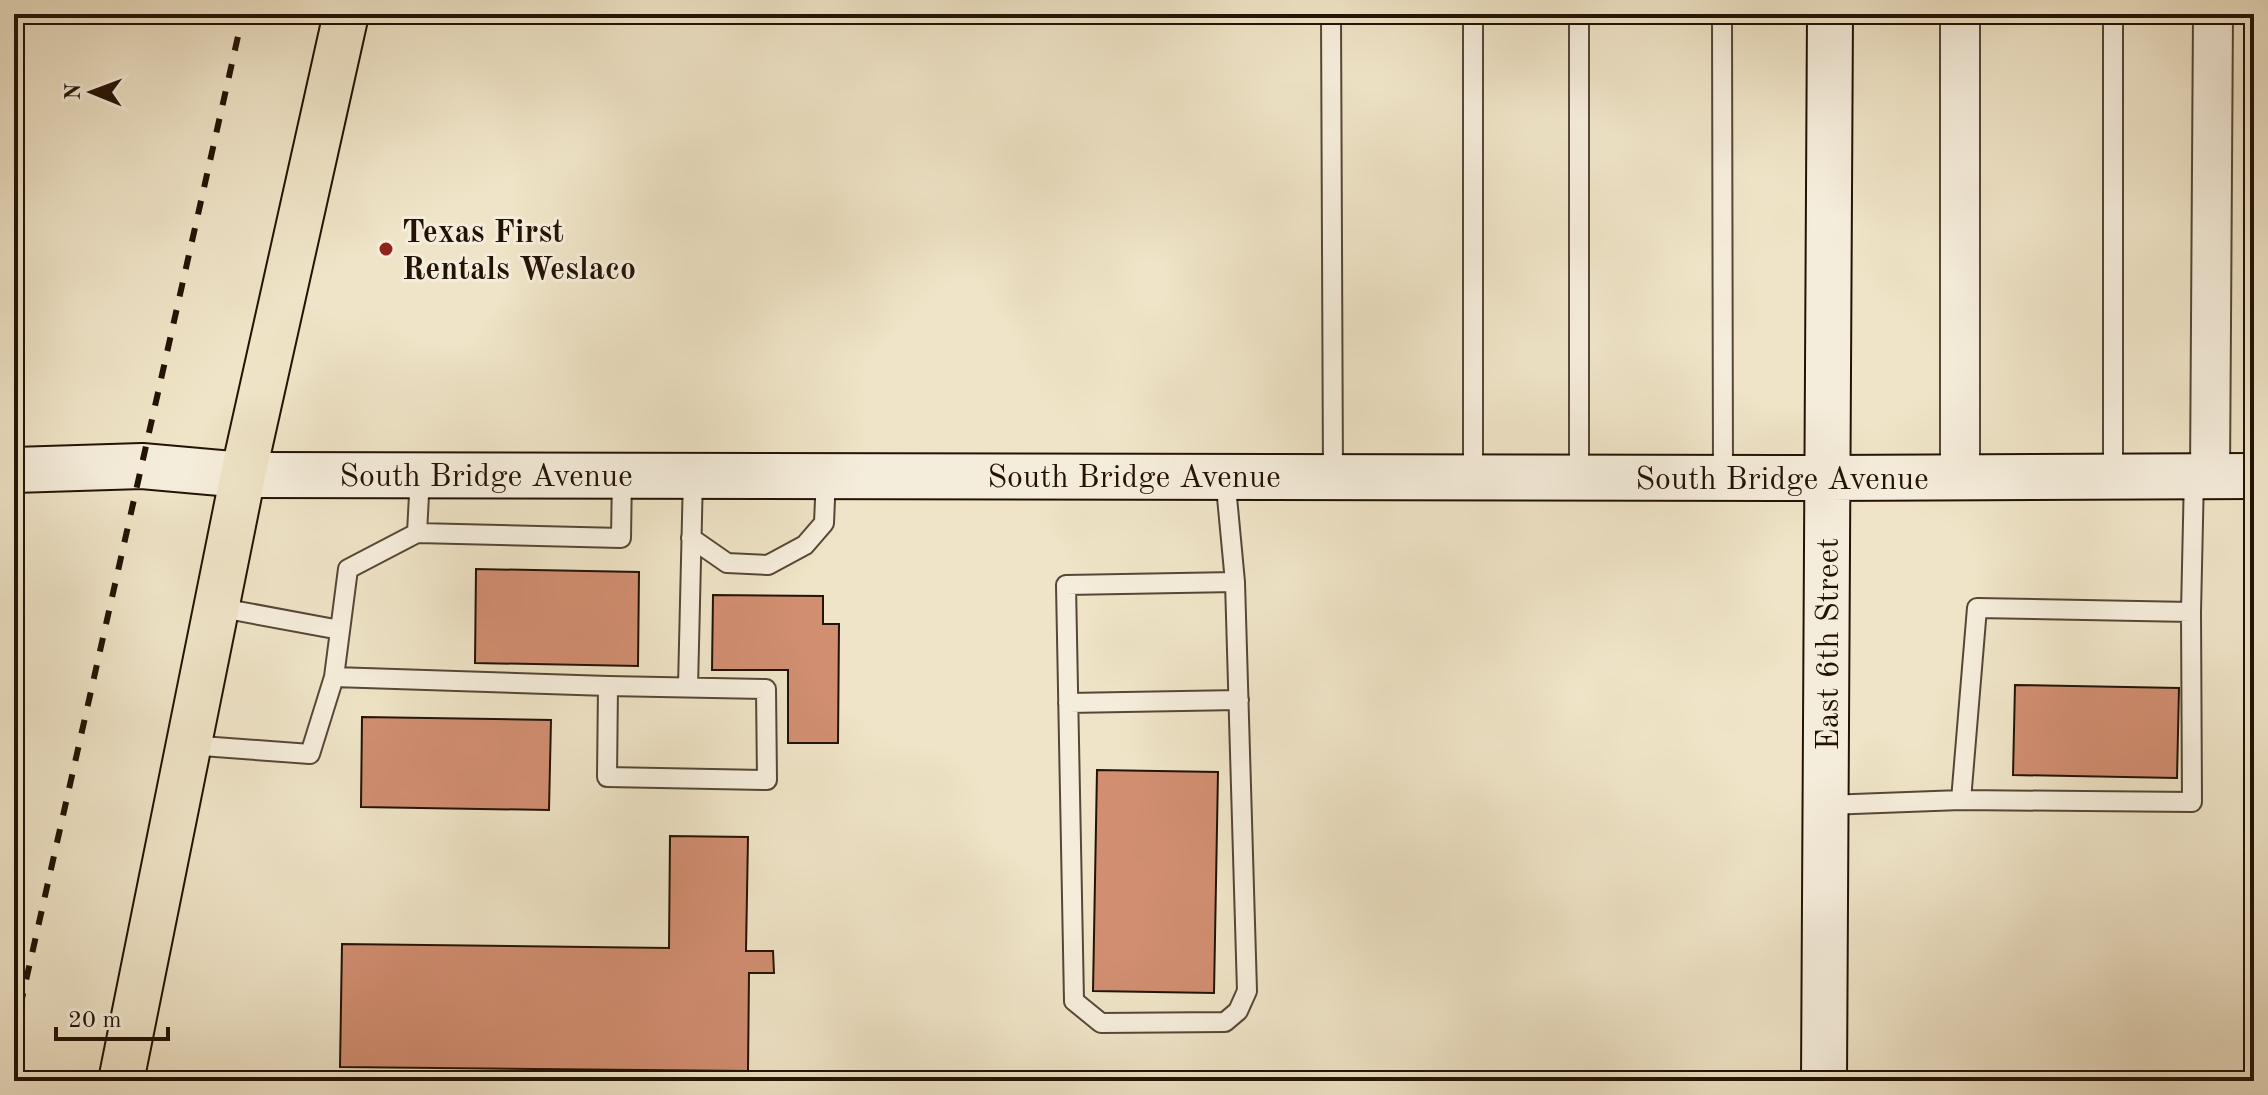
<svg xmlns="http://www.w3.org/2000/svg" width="2268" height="1095" font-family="'Old Standard TT',serif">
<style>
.building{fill:#d18e71;stroke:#231305;stroke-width:2}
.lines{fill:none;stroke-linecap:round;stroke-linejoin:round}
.lane-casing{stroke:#564736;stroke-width:22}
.street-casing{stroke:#564736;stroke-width:42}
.secondary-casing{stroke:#231305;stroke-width:48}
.primary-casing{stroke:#231305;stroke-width:48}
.lane{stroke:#f5eddb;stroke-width:18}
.street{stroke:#f5eddb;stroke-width:38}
.secondary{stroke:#f5eddb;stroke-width:44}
.primary{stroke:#efe4c7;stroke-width:44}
.rail{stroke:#231305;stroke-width:6;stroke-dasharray:14 14;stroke-linecap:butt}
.poi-dot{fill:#8f2418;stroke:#f5eddb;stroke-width:3}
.labels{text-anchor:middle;stroke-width:6;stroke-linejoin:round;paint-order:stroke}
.poi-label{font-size:32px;font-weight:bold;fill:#231305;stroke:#f5eddb;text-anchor:start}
.street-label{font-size:32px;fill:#231305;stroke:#f5eddb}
</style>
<rect width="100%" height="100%" fill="#efe4c7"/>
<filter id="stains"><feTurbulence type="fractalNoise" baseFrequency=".0025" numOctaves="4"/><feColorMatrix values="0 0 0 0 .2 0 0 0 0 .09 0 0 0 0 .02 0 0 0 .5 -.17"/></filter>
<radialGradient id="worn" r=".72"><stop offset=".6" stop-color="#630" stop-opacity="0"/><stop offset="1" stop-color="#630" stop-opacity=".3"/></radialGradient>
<!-- building -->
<path class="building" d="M476 569 639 572 638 666 475 663Z
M713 595 823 596V624H839L838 743H788V670H712Z
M2015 685 2179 688 2177 778 2013 775Z
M362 717 551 720 549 810 361 807Z
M1097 770 1218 772 1214 993 1093 991Z
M670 836 748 837 746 951H773L774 973H749L748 1071 340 1067 342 944 669 948Z"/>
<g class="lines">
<!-- lane casing -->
<g class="lane-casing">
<path id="lane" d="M1331 14 1333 477
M1579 14V477
M1722 14 1723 478
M1225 476 1235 582 1066 585 1074 1001 1101 1023 1225 1022 1238 1011 1247 991 1235 582
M1473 477V14
M2113 477V14
M417 533 420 476
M691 538 727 563 768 565 805 545 824 523 826 476
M216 607 340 630
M334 677 348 569 417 533 621 538 622 475
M688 687 693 476
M1068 703 1239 700
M188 745 310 754 334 677 608 686 766 689 767 780 607 777 608 686
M1961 800 1977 608 2191 612
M1827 805 1961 800 2192 802 2191 612 2194 476"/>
</g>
<!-- street casing -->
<g class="street-casing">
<path id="street" d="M1960 14V477
M2210 476 2213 14"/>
</g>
<!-- secondary casing -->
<g class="secondary-casing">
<path id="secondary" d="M14 470 142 466 243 475 1828 478 2254 476
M1824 1081 1830 14"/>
</g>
<!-- primary casing -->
<g class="primary-casing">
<path id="primary" d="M121 1081 243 475 346 14"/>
</g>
<!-- lane -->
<use href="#lane" class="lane"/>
<!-- street -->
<use href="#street" class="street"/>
<!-- secondary -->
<use href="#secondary" class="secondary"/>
<!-- primary -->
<use href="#primary" class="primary"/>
<!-- rail -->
<path class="rail" d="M14 1034 243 14"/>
</g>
<!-- markers -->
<circle class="poi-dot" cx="386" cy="249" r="8"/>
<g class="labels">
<!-- poi labels -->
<g class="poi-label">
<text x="402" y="242">Texas First<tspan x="402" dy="37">Rentals Weslaco</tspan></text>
</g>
<!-- street labels -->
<g class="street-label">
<text x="486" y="486">South Bridge Avenue</text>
<text x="1134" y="487">South Bridge Avenue</text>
<text x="1782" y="489">South Bridge Avenue</text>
<text transform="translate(1827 644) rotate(-90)" y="11">East 6th Street</text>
</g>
</g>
<!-- margin -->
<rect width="2268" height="1095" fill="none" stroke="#efe4c7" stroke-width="48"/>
<rect x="16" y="16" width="2236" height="1063" fill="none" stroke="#231305" stroke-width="4"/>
<rect x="24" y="24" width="2220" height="1047" fill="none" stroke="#231305" stroke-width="2"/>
<!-- north arrow -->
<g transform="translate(92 92) rotate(271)" stroke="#f5eddb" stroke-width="6" paint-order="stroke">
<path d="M0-6L14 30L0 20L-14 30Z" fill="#231305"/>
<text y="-12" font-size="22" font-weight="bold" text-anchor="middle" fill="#231305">N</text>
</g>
<!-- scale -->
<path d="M56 1027v12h112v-12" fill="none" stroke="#231305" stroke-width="4"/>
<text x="68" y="1027" font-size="24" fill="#231305" stroke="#f5eddb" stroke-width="6" paint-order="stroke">20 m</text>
<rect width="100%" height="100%" filter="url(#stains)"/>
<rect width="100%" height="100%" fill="url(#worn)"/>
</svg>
